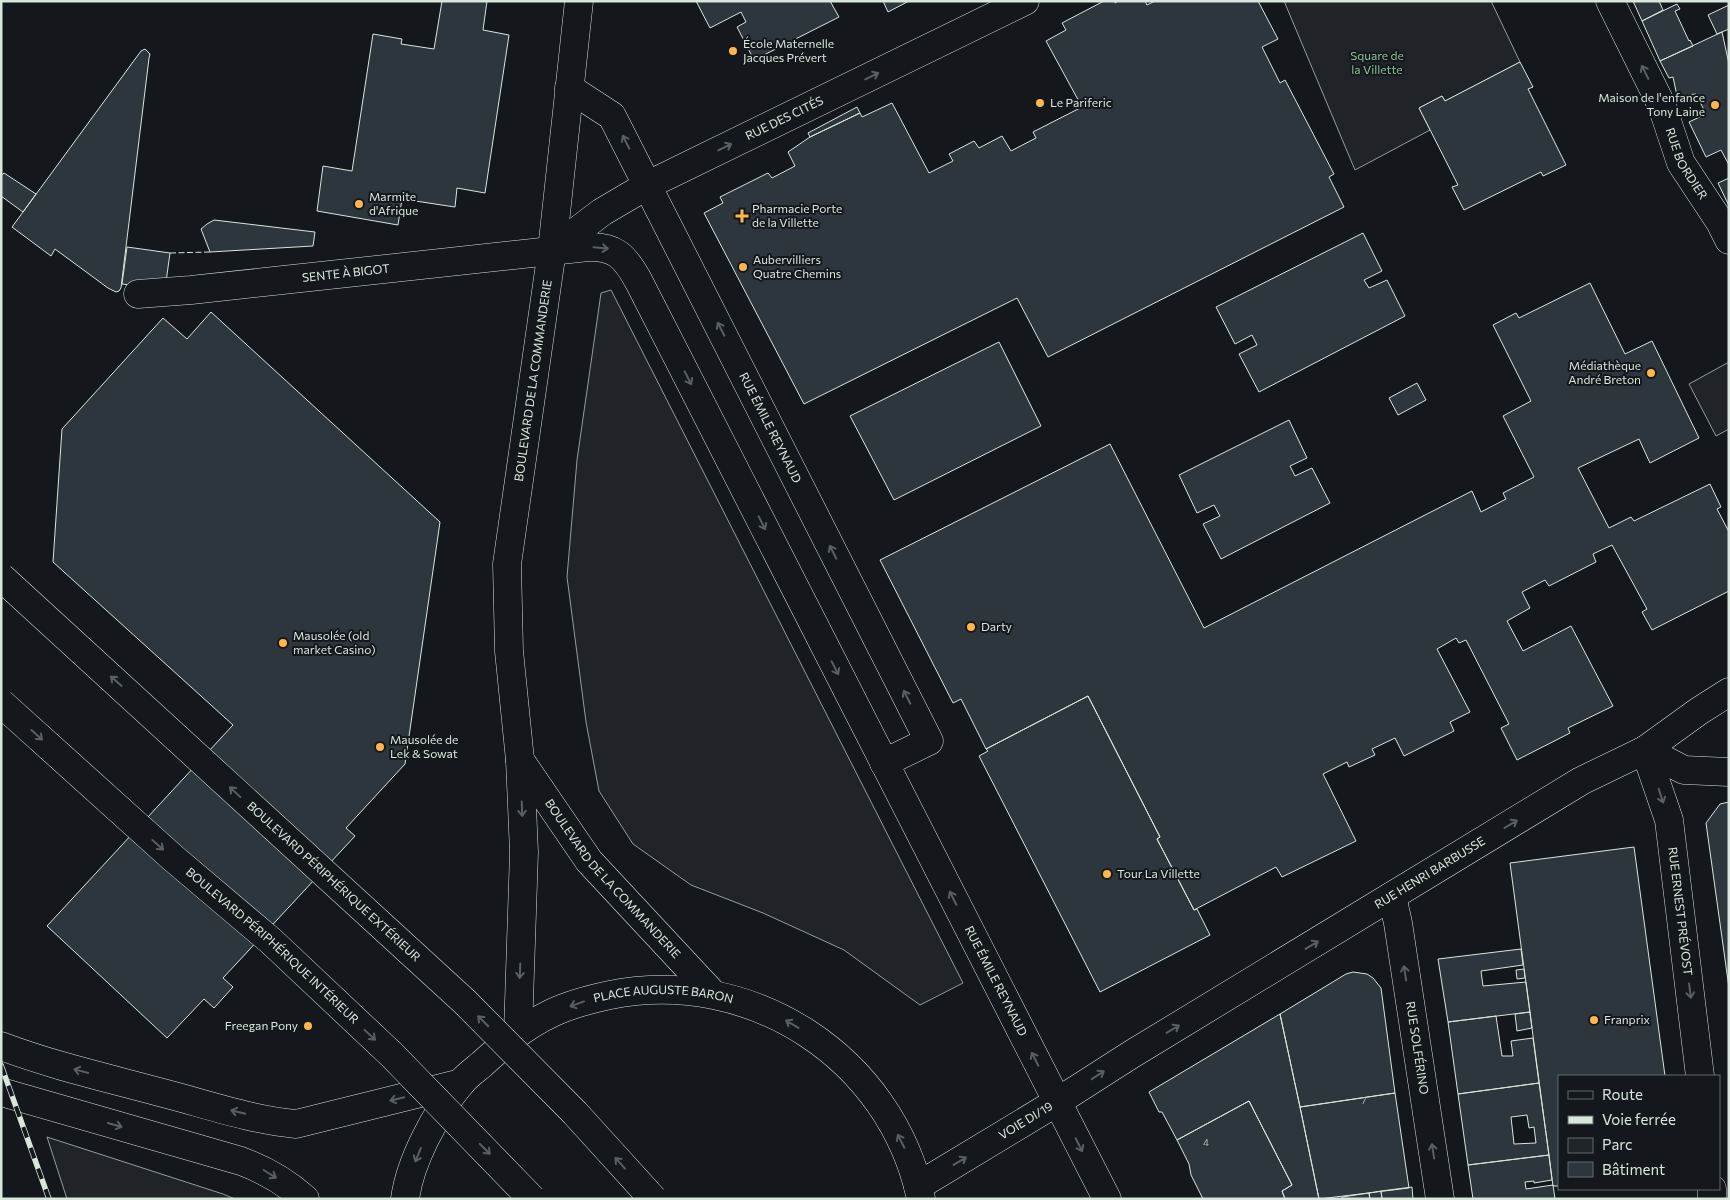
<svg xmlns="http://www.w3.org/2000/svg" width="1730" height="1200" font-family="Commissioner,sans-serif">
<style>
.green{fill:#202428;stroke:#939e99}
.building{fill:#2c363c;stroke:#d8e6dc;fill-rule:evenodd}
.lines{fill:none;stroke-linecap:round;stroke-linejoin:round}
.minor-casing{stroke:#d8e6dc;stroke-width:29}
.secondary-casing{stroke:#d8e6dc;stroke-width:29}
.primary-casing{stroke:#d8e6dc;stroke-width:29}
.trunk-casing{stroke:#d8e6dc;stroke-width:29}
.minor{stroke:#14181c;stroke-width:28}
.secondary{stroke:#14181c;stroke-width:28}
.primary{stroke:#14181c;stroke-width:28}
.trunk{stroke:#14181c;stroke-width:28}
.rail-casing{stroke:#d8e6dc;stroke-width:5.5}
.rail{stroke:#14181c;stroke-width:4;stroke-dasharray:11;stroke-linecap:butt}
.trunk-bridge-casing{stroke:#d8e6dc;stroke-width:29;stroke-linecap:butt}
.trunk-bridge{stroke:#14181c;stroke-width:28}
.fence{stroke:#d8e6dc;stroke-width:1;stroke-dasharray:6 2.5;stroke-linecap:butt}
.oneway{stroke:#59605f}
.poi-dot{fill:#ffb74d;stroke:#14181c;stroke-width:2}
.labels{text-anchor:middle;stroke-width:4;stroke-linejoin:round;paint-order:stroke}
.number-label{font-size:10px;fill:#adbab4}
.poi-label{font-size:12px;fill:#d8e6dc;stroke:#14181c;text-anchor:start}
.park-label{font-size:12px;fill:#8ac095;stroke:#14181c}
.street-label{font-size:12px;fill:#d8e6dc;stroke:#14181c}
</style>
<rect width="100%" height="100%" fill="#14181c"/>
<!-- green -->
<path class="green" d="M1284 1H1491L1520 62 1445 101 1442 96 1419 108 1430 130 1355 170Z
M611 290 963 983 920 1005 844 950 763 913 691 885 633 844 599 791 586 722 567 577 577 460 601 293Z
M1729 362V429L1716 436 1689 384Z
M47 1137 223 1194 235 1199H67Z"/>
<!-- building -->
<path class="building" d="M442 1H487L483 30 509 35 485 193 457 188 455 207 402 199 398 225 317 211 323 166 352 171 373 34 402 39 401 44 434 49Z
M696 1H830L839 17 754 60 737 27 746 22 741 12 710 28Z
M883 1H909L888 12Z
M1104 1H1115V3L1118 1H1145L1147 5 1155 1H1258L1278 39 1262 47 1280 83 1285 80 1334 174 1329 177 1344 207 1048 357 1017 298 804 404 704 213 723 203 720 197 768 173 772 178 795 166 788 152 810 137 860 113 862 117 892 103 929 173 953 161 949 154 974 141 979 148 1002 136 1011 151 1036 138 1033 132 1082 107 1046 41 1066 30 1062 23Z
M1633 1H1659L1663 10 1642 21Z
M1677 4 1680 9 1675 11 1689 41 1690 40 1693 46 1660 61 1642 21Z
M1729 5V29L1717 34 1708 15Z
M1722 32 1729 64V165L1721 150 1706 157 1689 122 1706 114 1696 94 1677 96 1673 77 1669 78 1660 61Z
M145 49 150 54 149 58 121 288 119 291 116 292 108 288 55 249 51 256 12 227 141 51Z
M1520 62 1533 87 1528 89 1566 165 1543 176 1541 172 1464 210 1452 187 1458 185 1419 108 1442 96 1445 101Z
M857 107 860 113 810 137 808 133Z
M4 173 36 194 23 212 1 196V176Z
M1729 178V206L1718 183Z
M214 220 315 232 313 246 210 252 201 229 207 224Z
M1363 233 1382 271 1364 280 1369 288 1387 280 1405 316 1259 392 1239 354 1257 345 1252 335 1235 344 1216 307Z
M127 247 170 253 165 289 122 284Z
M1590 283 1625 354 1652 341 1699 438 1650 463 1639 439 1578 468 1609 528 1631 517 1634 521 1710 484 1721 507 1717 509 1729 532V591L1652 630 1642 612 1647 609 1612 545 1593 554 1596 562 1549 586 1545 580 1522 592 1530 608 1507 621 1523 651 1571 626 1613 706 1568 728 1570 733 1517 760 1501 728 1509 724 1466 640 1459 643 1456 638 1437 649 1470 712 1450 722 1454 731 1404 756 1395 738 1372 749 1375 755 1349 767 1347 762 1323 774 1356 841 1282 877 1276 867 1194 910 1157 839 1160 837 1088 696 986 749 961 699 953 703 880 560 1110 444 1204 628 1472 491 1481 512 1506 499 1503 493 1534 477 1503 416 1531 401 1493 325 1516 313 1519 318Z
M211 312 440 522 405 764 346 828 355 836 223 978 233 987 214 1008 204 999 167 1038 47 926 233 725 53 562 62 429 163 318 187 339Z
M999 342 1041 426 894 500 850 416Z
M1417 383 1426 400 1398 415 1389 398Z
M1289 420 1307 458 1290 466 1295 476 1312 468 1330 503 1221 559 1203 524 1220 516 1214 505 1197 513 1179 475Z
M1088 696 1160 837 1157 839 1194 910 1197 909 1210 935 1100 992 979 756 988 751 986 749Z
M1729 802V988L1706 823 1720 804Z
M1634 847 1665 1076H1559V1186H1553L1510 863Z
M1521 949 1523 965 1481 971 1483 986 1526 982 1530 1012 1448 1022 1438 959Z
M1524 969 1525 978 1517 979 1516 970Z
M1353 972 1367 974 1373 978 1381 988 1395 1093 1300 1107 1280 1014 1346 974Z
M1530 1012 1532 1028 1517 1031 1515 1014Z
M1280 1014 1300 1107 1319 1199H1285L1282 1191 1292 1185 1249 1101 1177 1140 1162 1112H1159L1149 1092Z
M1496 1016 1502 1056H1513L1511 1041 1533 1038 1539 1083 1458 1094 1448 1022Z
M1539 1083 1549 1155 1468 1165 1458 1094ZM1527 1115 1529 1128 1534 1127 1536 1143 1514 1144 1511 1117Z
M1395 1093 1409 1188 1319 1199 1300 1107Z
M1249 1101 1292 1185 1282 1191 1285 1199H1203L1191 1175 1189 1164 1177 1140Z
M1549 1155 1552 1180 1534 1183V1181L1525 1182 1526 1189 1553 1185 1555 1199H1473L1468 1165Z
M1412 1187 1413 1199H1382L1381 1191Z
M1381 1191 1382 1199H1370L1369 1193Z
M1369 1193 1370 1199H1342V1197Z"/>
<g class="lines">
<!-- minor casing -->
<g class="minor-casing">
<g id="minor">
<path id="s1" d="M1610 1 1662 106 1681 163 1720 222 1729 240"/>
<path id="s2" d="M569 88 612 116 929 741 884 763"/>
<path id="s3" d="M552 250 602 212 648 185 1025 1"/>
<path id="s4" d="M138 294 191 290 588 247C616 246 625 257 638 280L1107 1199"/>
<path id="s5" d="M1645 750 1669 820 1700 1076"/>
<path d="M1645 750 1684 770 1729 772"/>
<path id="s6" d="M1392 896 1398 923 1440 1199"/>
<path id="s7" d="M918 1186 1057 1102 1132 1054 1581 781 1645 750 1699 711 1729 692"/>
<path d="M1712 1199V1189"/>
</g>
</g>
<!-- secondary casing -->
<g class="secondary-casing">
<g id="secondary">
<path id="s8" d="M520 760 589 861 712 993"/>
<path id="s9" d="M518 1032 524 852 520 760 509 651 507 564 552 250 579 1"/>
</g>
</g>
<!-- primary casing -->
<g class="primary-casing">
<g id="primary">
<path id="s10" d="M405 1199C410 1161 436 1113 460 1084 466 1076 475 1070 482 1064 505 1043 524 1026 552 1013 571 1004 591 999 610 995 751 967 891 1057 921 1199"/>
</g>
</g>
<!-- trunk casing -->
<g class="trunk-casing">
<path id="trunk" d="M1 1046C54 1066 108 1078 163 1093 206 1104 251 1120 296 1124L461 1083
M1 1092 241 1161C265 1170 286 1182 305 1199"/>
</g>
<!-- minor -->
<use href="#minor" class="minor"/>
<!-- secondary -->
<use href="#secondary" class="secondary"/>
<!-- primary -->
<use href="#primary" class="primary"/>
<!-- trunk -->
<use href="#trunk" class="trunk"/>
<!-- rail casing -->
<g class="rail-casing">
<path id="rail" d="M1 1065 49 1199"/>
</g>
<!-- rail -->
<use href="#rail" class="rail"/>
<!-- trunk-bridge casing -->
<g class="trunk-bridge-casing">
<g id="trunk-bridge">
<path id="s11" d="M1 577 465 1002 575 1113 653 1199"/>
<path id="s12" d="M1 703 173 858 271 941 392 1055 532 1199"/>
</g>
</g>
<!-- trunk-bridge -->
<use href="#trunk-bridge" class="trunk-bridge"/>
<!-- fence -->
<path class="fence" d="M170 253 210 252"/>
</g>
<!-- one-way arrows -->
<defs><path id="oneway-shaft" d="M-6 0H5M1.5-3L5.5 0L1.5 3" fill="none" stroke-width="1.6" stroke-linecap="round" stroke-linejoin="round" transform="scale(1.25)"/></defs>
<g class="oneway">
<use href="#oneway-shaft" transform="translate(1645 72) rotate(-116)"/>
<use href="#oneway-shaft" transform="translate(872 76) rotate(-26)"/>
<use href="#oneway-shaft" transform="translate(626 142) rotate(-117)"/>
<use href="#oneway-shaft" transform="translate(725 147) rotate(-26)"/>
<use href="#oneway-shaft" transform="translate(601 248) rotate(5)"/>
<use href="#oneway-shaft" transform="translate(721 329) rotate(-117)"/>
<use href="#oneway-shaft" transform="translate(688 378) rotate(63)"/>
<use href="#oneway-shaft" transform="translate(762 523) rotate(63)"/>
<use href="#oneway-shaft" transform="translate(833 552) rotate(-117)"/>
<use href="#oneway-shaft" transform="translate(835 668) rotate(63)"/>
<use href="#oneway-shaft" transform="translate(116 681) rotate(-138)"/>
<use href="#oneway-shaft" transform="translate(907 697) rotate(-117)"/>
<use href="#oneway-shaft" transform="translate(37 735) rotate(42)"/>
<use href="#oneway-shaft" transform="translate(235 792) rotate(-137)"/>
<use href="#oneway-shaft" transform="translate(1661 796) rotate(72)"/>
<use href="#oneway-shaft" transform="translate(522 809) rotate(88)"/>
<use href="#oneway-shaft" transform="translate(1511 824) rotate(-31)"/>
<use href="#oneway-shaft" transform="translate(158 845) rotate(42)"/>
<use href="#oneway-shaft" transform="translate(953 898) rotate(-117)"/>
<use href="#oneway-shaft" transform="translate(1312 945) rotate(-31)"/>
<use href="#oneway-shaft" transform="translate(520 971) rotate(92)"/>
<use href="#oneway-shaft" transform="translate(1405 973) rotate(-99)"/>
<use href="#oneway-shaft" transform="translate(1690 991) rotate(83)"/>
<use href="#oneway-shaft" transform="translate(577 1004) rotate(160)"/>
<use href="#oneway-shaft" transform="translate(483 1021) rotate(-135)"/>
<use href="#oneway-shaft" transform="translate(792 1024) rotate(-149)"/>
<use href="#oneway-shaft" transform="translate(1173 1029) rotate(-31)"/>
<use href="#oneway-shaft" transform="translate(370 1035) rotate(43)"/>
<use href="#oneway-shaft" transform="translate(1035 1059) rotate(-117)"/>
<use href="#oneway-shaft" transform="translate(81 1071) rotate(-165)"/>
<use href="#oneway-shaft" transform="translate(1098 1075) rotate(-33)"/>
<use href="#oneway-shaft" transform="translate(397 1099) rotate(166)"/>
<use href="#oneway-shaft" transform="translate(238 1112) rotate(-166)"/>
<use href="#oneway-shaft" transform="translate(115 1125) rotate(16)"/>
<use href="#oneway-shaft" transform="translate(901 1141) rotate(-117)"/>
<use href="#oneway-shaft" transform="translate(1079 1145) rotate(63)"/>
<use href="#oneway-shaft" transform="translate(485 1149) rotate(45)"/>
<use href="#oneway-shaft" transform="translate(1433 1151) rotate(-99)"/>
<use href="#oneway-shaft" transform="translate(418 1155) rotate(112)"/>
<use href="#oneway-shaft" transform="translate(960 1161) rotate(-31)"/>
<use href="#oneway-shaft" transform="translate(620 1163) rotate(-132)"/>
<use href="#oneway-shaft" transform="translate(270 1174) rotate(32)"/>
</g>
<!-- markers -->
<g class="poi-dot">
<circle cx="733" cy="51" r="5"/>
<circle cx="1040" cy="103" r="5"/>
<circle cx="1715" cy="105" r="5"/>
<circle cx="359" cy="204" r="5"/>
<path d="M739.5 208.5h5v5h5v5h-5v5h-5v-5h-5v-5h5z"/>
<circle cx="743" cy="267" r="5"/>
<circle cx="1651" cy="373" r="5"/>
<circle cx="971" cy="627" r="5"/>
<circle cx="283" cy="643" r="5"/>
<circle cx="380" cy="747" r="5"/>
<circle cx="1107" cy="874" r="5"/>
<circle cx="1594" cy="1020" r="5"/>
<circle cx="308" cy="1026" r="5"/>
</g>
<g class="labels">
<!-- number labels -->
<g class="number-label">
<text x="1364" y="1104">7</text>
<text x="1206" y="1146">4</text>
</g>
<!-- poi labels -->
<g class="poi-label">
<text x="743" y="48">École Maternelle<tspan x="743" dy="14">Jacques Prévert</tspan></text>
<text x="1705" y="102" text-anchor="end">Maison de l'enfance<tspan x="1705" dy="14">Tony Laine</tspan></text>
<text x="1050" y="107">Le Pariferic</text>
<text x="369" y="201">Marmite<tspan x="369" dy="14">d'Afrique</tspan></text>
<text x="752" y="213">Pharmacie Porte<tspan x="752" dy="14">de la Villette</tspan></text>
<text x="753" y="264">Aubervilliers<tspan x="753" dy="14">Quatre Chemins</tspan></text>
<text x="1641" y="370" text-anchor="end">Médiathèque<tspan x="1641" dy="14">André Breton</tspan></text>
<text x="981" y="631">Darty</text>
<text x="293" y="640">Mausolée (old<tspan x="293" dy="14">market Casino)</tspan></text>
<text x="390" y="744">Mausolée de<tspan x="390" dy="14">Lek &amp; Sowat</tspan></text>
<text x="1117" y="878">Tour La Villette</text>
<text x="1604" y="1024">Franprix</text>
<text x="298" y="1030" text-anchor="end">Freegan Pony</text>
</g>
<!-- park labels -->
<g class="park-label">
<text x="1377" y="60">Square de<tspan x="1377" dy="14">la Villette</tspan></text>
</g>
<!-- street labels -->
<g class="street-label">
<text dy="4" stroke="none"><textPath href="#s3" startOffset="268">RUE DES CITÉS</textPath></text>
<text dy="4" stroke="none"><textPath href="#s1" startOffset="180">RUE BORDIER</textPath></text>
<text dy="4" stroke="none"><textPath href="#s4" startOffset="209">SENTE À BIGOT</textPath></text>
<text dy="4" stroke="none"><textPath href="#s9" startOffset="654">BOULEVARD DE LA COMMANDERIE</textPath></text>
<text dy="4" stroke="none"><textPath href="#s2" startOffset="401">RUE ÉMILE REYNAUD</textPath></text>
<text dy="4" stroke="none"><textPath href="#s7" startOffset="600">RUE HENRI BARBUSSE</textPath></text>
<text dy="4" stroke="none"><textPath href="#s8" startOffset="151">BOULEVARD DE LA COMMANDERIE</textPath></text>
<text dy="4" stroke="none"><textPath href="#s11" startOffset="451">BOULEVARD PÉRIPHÉRIQUE EXTÉRIEUR</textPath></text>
<text dy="4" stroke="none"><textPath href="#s5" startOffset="166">RUE ERNEST PRÉVOST</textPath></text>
<text dy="4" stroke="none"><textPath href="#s12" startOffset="364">BOULEVARD PÉRIPHÉRIQUE INTÉRIEUR</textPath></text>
<text dy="4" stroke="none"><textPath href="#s4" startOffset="1304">RUE ÉMILE REYNAUD</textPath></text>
<text dy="4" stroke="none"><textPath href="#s10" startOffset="360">PLACE AUGUSTE BARON</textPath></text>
<text dy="4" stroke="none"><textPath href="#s6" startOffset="154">RUE SOLFÉRINO</textPath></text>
<text dy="4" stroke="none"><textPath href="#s7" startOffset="126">VOIE DI/19</textPath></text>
</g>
</g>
<!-- border -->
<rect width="1730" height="1200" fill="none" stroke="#d8e6dc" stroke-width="5"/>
<!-- legend -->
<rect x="1558" y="1075" width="162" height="115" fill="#14181c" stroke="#626a69"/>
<rect x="1568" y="1091" width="25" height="8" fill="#14181c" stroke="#626a69"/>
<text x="1602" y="1100" font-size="15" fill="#d8e6dc">Route</text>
<rect x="1568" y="1116" width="25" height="8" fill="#d8e6dc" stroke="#626a69"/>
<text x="1602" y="1125" font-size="15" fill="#d8e6dc">Voie ferrée</text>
<rect x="1568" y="1138" width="25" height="15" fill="#202428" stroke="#626a69"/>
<text x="1602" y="1150" font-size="15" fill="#d8e6dc">Parc</text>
<rect x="1568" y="1162" width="25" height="15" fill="#2c363c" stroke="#626a69"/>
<text x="1602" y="1175" font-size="15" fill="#d8e6dc">Bâtiment</text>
</svg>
